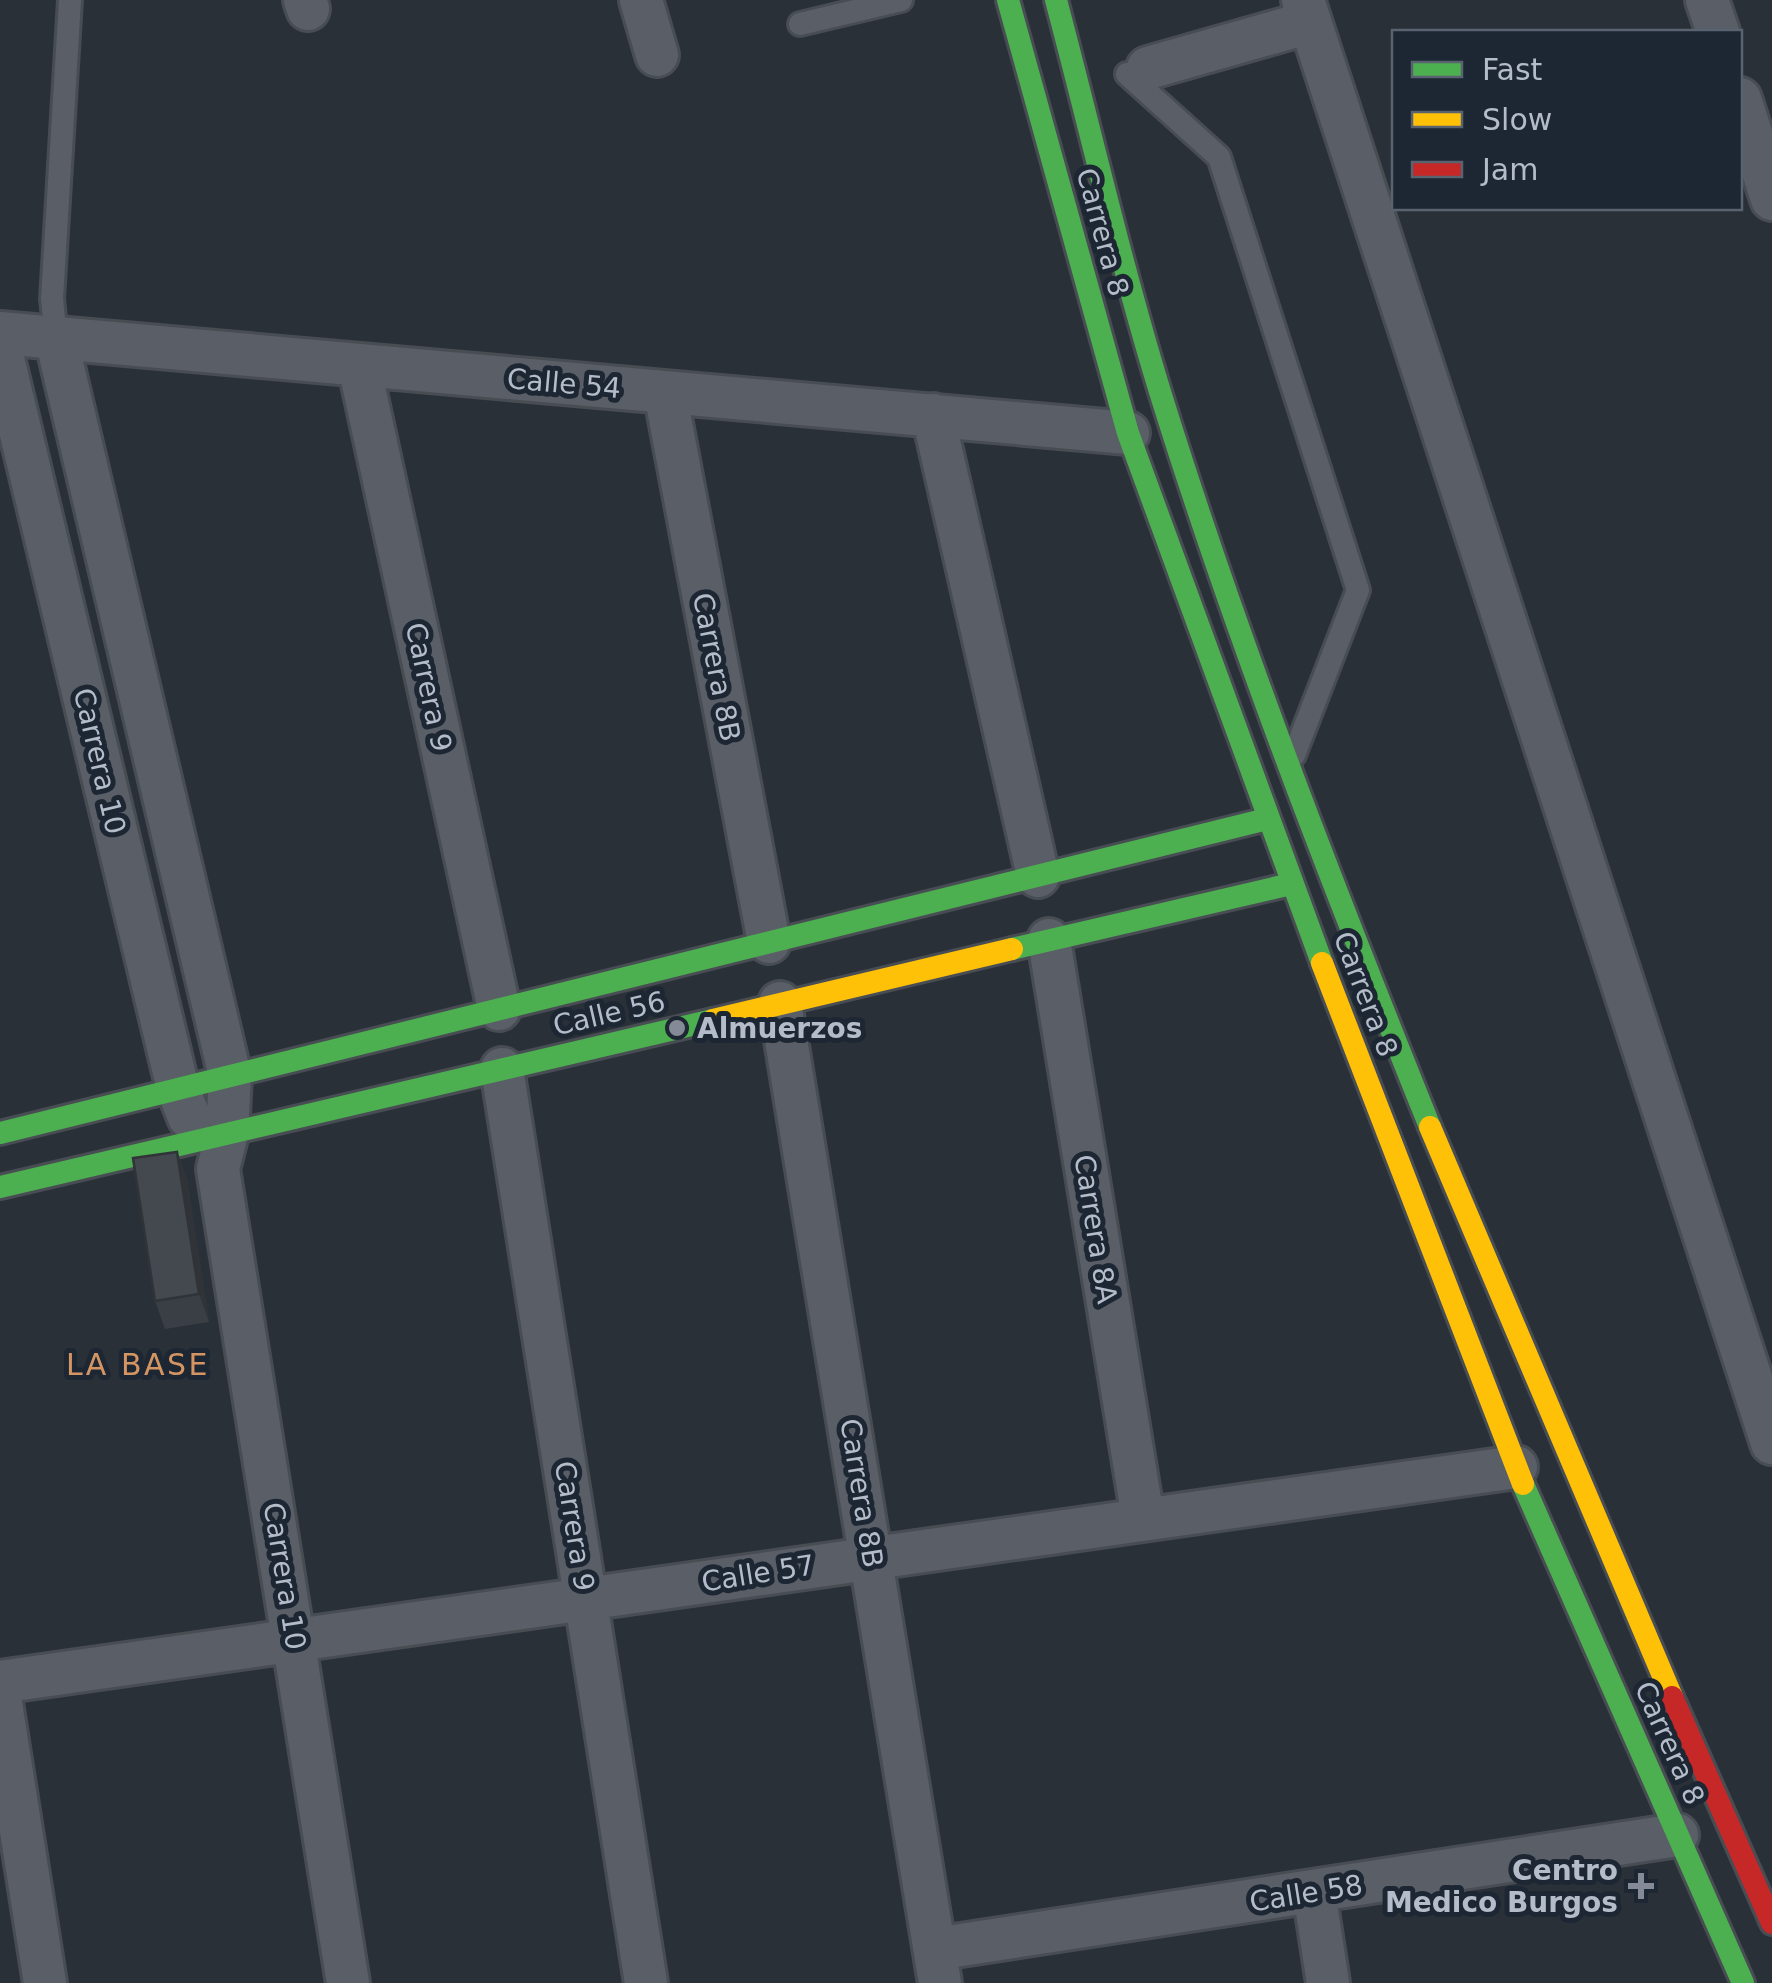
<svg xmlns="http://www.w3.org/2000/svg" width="1772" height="1983" font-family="'DejaVu Sans',sans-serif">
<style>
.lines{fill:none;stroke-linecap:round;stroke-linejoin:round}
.lane-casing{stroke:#484c53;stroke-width:28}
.street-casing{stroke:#484c53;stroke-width:48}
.fast-casing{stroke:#484c53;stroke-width:28}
.slow-casing{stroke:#484c53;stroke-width:28}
.jam-casing{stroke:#484c53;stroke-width:28}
.lane{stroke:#5a5e66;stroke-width:22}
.street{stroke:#5a5e66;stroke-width:42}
.fast{stroke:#4caf50;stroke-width:22}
.slow{stroke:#ffc107;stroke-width:22}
.jam{stroke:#c62828;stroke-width:22}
.wall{fill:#3a3f45}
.shaded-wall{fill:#303338}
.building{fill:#444950;stroke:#303338;stroke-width:2.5}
.poi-dot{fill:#848b96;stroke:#1d2633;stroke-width:4}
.labels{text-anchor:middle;stroke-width:10;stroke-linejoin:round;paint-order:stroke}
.street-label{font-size:28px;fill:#b4bcc9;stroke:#1d2633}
.poi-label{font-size:28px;font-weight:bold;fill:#b4bcc9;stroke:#1d2633;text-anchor:start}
.neighbourhood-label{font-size:30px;letter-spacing:2.5px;fill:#d59563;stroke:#1d2633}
</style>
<rect width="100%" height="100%" fill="#2a3038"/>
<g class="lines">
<!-- lane casing -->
<g class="lane-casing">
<path id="lane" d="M800 24 901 0
M1127 74 1219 157 1358 590 1294 755
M56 338 52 299 70 0"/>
</g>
<!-- street casing -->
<g class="street-casing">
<path id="street" d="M305 0 308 9
M641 0 657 55
M1303 0 1772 1443
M1707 0 1718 32
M1148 68 1310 22
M1740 99 1772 199
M0 333 1128 433
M56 338 230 1076 227 1133 218 1169 348 1983
M0 346 178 1089 189 1117
M359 365 499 1009
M665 392 769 942
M933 415 1038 876
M1049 940 1143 1518
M780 1003 940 1983
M502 1069 646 1983
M0 1682 1516 1467
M0 1697 45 1983
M1314 1892 1328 1983
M935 1949 1677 1835"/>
</g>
<!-- fast casing -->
<g class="fast-casing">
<path id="fast" d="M1008 0 1128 433 1322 963
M1056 0C1091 132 1121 265 1161 395 1238 643 1333 886 1430 1127
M1012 949 1291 884
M0 1133 1267 819
M0 1187 713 1020
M1523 1484 1743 1983"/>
</g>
<!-- slow casing -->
<g class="slow-casing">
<path id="slow" d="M1322 963 1523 1484
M713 1020 1012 949
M1430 1127 1672 1697"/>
</g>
<!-- jam casing -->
<g class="jam-casing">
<path id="jam" d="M1672 1697 1772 1923"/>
</g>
<!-- lane -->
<use href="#lane" class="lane"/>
<!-- street -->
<use href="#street" class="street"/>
<!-- fast -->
<use href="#fast" class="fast"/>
<!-- slow -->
<use href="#slow" class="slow"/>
<!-- jam -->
<use href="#jam" class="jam"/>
</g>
<!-- wall -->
<path class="wall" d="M177 1152 187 1179 209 1322 165 1329 155 1301Z"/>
<!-- shaded-wall -->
<path class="shaded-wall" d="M177 1152 187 1179 209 1322 199 1294Z"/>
<!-- building -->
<path class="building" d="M177 1152 199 1294 155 1301 133 1158Z"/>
<!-- markers -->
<g class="poi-dot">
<circle cx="677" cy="1028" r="10"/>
<path d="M1636 1871h10v10h10v10h-10v10h-10v-10h-10v-10h10z"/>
</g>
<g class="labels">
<!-- street labels -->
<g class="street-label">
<text transform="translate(1103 232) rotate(75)" y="10">Carrera 8</text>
<text transform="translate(564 383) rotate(5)" y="10">Calle 54</text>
<text transform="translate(717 667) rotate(79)" y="10">Carrera 8B</text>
<text transform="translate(429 687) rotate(78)" y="10">Carrera 9</text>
<text transform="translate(100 761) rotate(77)" y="10">Carrera 10</text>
<text transform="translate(1366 994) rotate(69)" y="10">Carrera 8</text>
<text transform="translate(609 1013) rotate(-13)" y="10">Calle 56</text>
<text transform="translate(1096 1229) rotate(81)" y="10">Carrera 8A</text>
<text transform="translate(862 1493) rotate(81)" y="10">Carrera 8B</text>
<text transform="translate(575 1526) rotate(81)" y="10">Carrera 9</text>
<text transform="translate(758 1573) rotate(-9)" y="10">Calle 57</text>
<text transform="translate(285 1576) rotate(81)" y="10">Carrera 10</text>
<text transform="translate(1670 1743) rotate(66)" y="10">Carrera 8</text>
<text transform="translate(1306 1893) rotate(-9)" y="10">Calle 58</text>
</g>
<!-- poi labels -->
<g class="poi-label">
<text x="697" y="1038">Almuerzos</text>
<text x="1618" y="1880" text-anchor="end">Centro<tspan x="1618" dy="32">Medico Burgos</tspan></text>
</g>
<!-- neighbourhood labels -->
<g class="neighbourhood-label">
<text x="138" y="1375">LA BASE</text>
</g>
</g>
<!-- legend -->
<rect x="1392" y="30" width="350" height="180" fill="#1d2633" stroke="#59626f" stroke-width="2.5"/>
<rect x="1412" y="62" width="50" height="15" fill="#4caf50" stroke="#59626f" stroke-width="2.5"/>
<text x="1482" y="80" font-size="30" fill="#b4bcc9">Fast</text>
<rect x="1412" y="112" width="50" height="15" fill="#ffc107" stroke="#59626f" stroke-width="2.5"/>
<text x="1482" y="130" font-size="30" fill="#b4bcc9">Slow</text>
<rect x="1412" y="162" width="50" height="15" fill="#c62828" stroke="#59626f" stroke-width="2.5"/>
<text x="1482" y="180" font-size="30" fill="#b4bcc9">Jam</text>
</svg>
